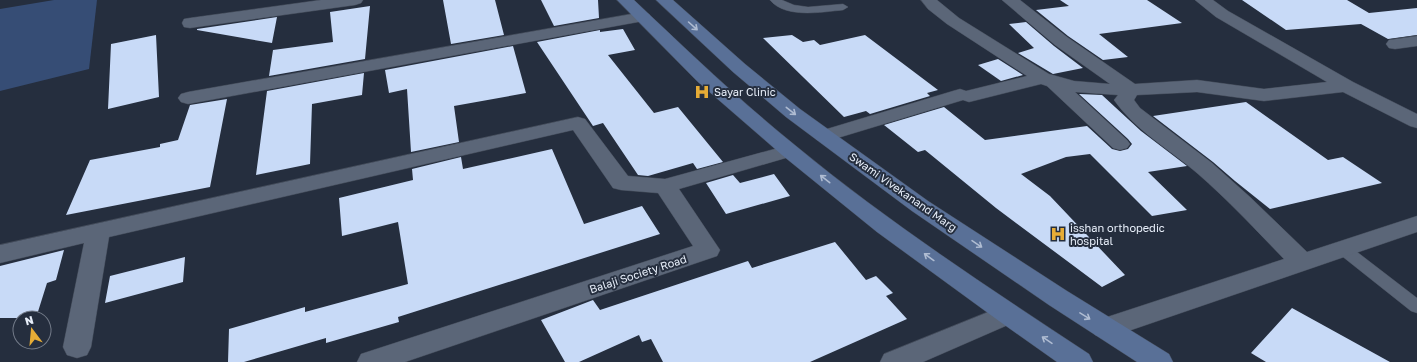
<svg xmlns="http://www.w3.org/2000/svg" width="1417" height="362" font-family="'Golos Text',sans-serif">
<style>
.green{fill:#364d75}
.building{fill:#c8daf7}
.lines{fill:none;stroke-linecap:round;stroke-linejoin:round}
.service-casing{stroke:#424a58;stroke-width:1}
.minor-casing{stroke:#424a58;stroke-width:1}
.secondary-casing{stroke:#424a58;stroke-width:1}
.service{fill:#5b6678;fill-rule:evenodd}
.minor{fill:#5b6678;fill-rule:evenodd}
.secondary{fill:#597097;fill-rule:evenodd}
.oneway{stroke:#afbcd2}
.labels{text-anchor:middle;stroke-width:4;stroke-linejoin:round;paint-order:stroke}
.poi-label{font-size:11px;fill:#e8effa;stroke:#252e3e;text-anchor:start}
.street-label{font-size:11px;fill:#e8effa;stroke:#252e3e}
</style>
<rect width="100%" height="100%" fill="#252e3e"/>
<!-- green -->
<path class="green" d="M54 0H97L89 69 0 91V9Z"/>
<!-- building -->
<path class="building" d="M443 0H495L504 35 451 44Z
M541 0H598L599 18 554 26Z
M1060 0H1147L1182 23 1099 34 1128 57 1103 60 1068 36 1036 10 1069 6Z
M1242 0H1347L1369 13 1417 8V35L1388 39 1361 24 1286 30Z
M370 6 365 59 269 76 273 50 333 42 330 12Z
M277 17 272 43 197 30V29Z
M1026 22 1054 46 1083 68 1053 74 1018 53 1034 48 1009 24Z
M623 29 635 50 608 55 654 113 678 107 723 162 697 169 693 163 648 176 638 175 603 123 593 126 537 42 600 30V32Z
M156 35 159 97 108 109 111 44Z
M792 35 803 42 814 40 820 45 865 35 938 90 927 93 930 96 870 114 866 111 844 117 763 38Z
M513 46 526 93 454 106 459 142 411 152 407 89 389 93 385 70Z
M998 59 1023 75 1001 81 978 65Z
M364 73 362 95 312 104 310 164 256 175 267 91Z
M1079 94 1102 95 1141 131 1187 166 1148 172 1187 210 1152 216 1090 154 1066 157 1021 174 1050 196 1125 275 1102 287 996 208 925 150 918 152 884 125 944 107 985 140 1087 126 1112 149 1120 151 1128 149 1132 144 1128 139Z
M227 99 210 187 66 215 90 160 160 147V144L178 140 190 105Z
M1246 102 1328 160 1343 157 1382 183 1270 209 1235 181 1213 162 1153 116Z
M552 149 584 224 642 206 660 234 398 317 399 322 326 343V338L244 362H228L229 329 305 307V312L408 284 398 222 342 236 339 198 413 180 412 169 461 157 463 169Z
M774 174 790 196 726 214 706 183 733 175 740 183Z
M835 242 866 280 876 276 893 293 886 296 907 319 810 362H663L651 339 642 342 639 335 579 362H565L541 320 593 300 600 310 748 261 752 268Z
M64 250 56 280 47 283 36 318H0V266Z
M185 257 183 282 105 303 110 276Z
M1292 308 1390 362H1266L1251 353Z"/>
<g class="lines">
<!-- service casing -->
<g class="service-casing">
<path id="service" d="M770 0H782L794 5 808 7 843 4 848 7 843 10C822 12 785 19 770 0Z
M1343 244 1348 245 1417 298V313L1411 311 1338 253 1335 249 1338 245Z"/>
</g>
<!-- minor casing -->
<g class="minor-casing">
<path id="minor" d="M321 0H363L361 3 355 5 190 28 184 27 182 23 184 19 190 18Z
M921 0H937L959 18 1049 74 1074 81 1110 84 1055 45 1002 0H1020L1067 37 1135 84 1197 80 1264 89 1327 82 1216 17 1195 0H1213L1228 11 1353 82 1417 114V128L1410 126 1343 92 1264 101 1197 92 1137 95 1134 100 1140 108 1212 163 1250 197 1307 252 1417 216V232L1105 339 1095 335 1091 328 1095 321 1284 259C1256 230 1228 200 1197 173 1169 149 1135 130 1114 100L1118 95 1075 92 1127 140 1130 144 1127 148 1120 150 1113 148 1047 86 1041 84 969 102 963 100 831 140 824 142 817 140 814 136 817 132 953 91 960 89 966 91 1027 76 947 24 928 9Z
M643 12 649 14 651 17 649 20 188 104 181 102 178 98 181 94 188 92Z
M1417 36V46L1395 49 1389 48 1386 44 1389 40Z
M578 117 585 119 628 176 665 179 789 145 796 147 799 151 796 155 679 189 720 250 717 256 405 362H357L361 354 693 246 658 193 621 190 613 188 573 130 109 237 91 347 87 355 77 358 67 355 63 347 84 243 0 263V245Z
M1008 304 1017 307 1021 314 1017 321 923 362H880L884 354Z"/>
</g>
<!-- secondary casing -->
<g class="secondary-casing">
<path id="secondary" d="M617 0H634C687 50 739 100 796 146 888 222 989 288 1089 354L1093 362H1057L999 321 877 232 782 155 698 82Z
M656 0H673L745 64 800 109 928 201 1067 291 1169 354 1173 362H1137L1049 305 912 211 786 117 733 72Z"/>
</g>
<!-- service -->
<use href="#service" class="service"/>
<!-- minor -->
<use href="#minor" class="minor"/>
<!-- secondary -->
<use href="#secondary" class="secondary"/>
</g>
<!-- one-way arrows -->
<defs><path id="oneway-shaft" d="M-6 0H5M1.5-3L5.5 0L1.5 3" fill="none" stroke-width="1.6" stroke-linecap="round" stroke-linejoin="round"/></defs>
<g class="oneway">
<use href="#oneway-shaft" transform="translate(693 26) rotate(42)"/>
<use href="#oneway-shaft" transform="translate(791 111) rotate(38)"/>
<use href="#oneway-shaft" transform="translate(825 179) rotate(-142)"/>
<use href="#oneway-shaft" transform="translate(977 244) rotate(34)"/>
<use href="#oneway-shaft" transform="translate(929 257) rotate(-144)"/>
<use href="#oneway-shaft" transform="translate(1085 316) rotate(32)"/>
<use href="#oneway-shaft" transform="translate(1047 340) rotate(-146)"/>
</g>
<!-- icons -->
<defs>
<g id="hospital-bare" transform="scale(1.2)"><path d="M-5-5h3v3.5h4V-5h3V5h-3V1.5h-4V5h-3Z" fill="#e6ac36" stroke="#252e3e" stroke-width="2.5" paint-order="stroke"/></g>
</defs>
<g fill-rule="evenodd">
<use href="#hospital-bare" x="702" y="92"/>
<use href="#hospital-bare" x="1058" y="234"/>
</g>
<g class="labels">
<!-- poi labels -->
<g class="poi-label">
<text x="714" y="96">Sayar Clinic</text>
<text x="1070" y="232">isshan orthopedic<tspan x="1070" dy="13">hospital</tspan></text>
</g>
<!-- street labels -->
<g class="street-label">
<text transform="translate(903 192) rotate(35)" y="4">Swami Vivekanand Marg</text>
<text transform="translate(638 274) rotate(-18)" y="4">Balaji Society Road</text>
</g>
</g>
<!-- north arrow -->
<g transform="translate(32 330) rotate(344)"><circle r="19" fill="#252e3e" stroke="#737b89"/>
<path d="M0-3L7 15L0 10L-7 15Z" fill="#e6ac36"/>
<text y="-6" font-size="11" font-weight="bold" text-anchor="middle" fill="#e8effa">N</text>
</g>
</svg>
